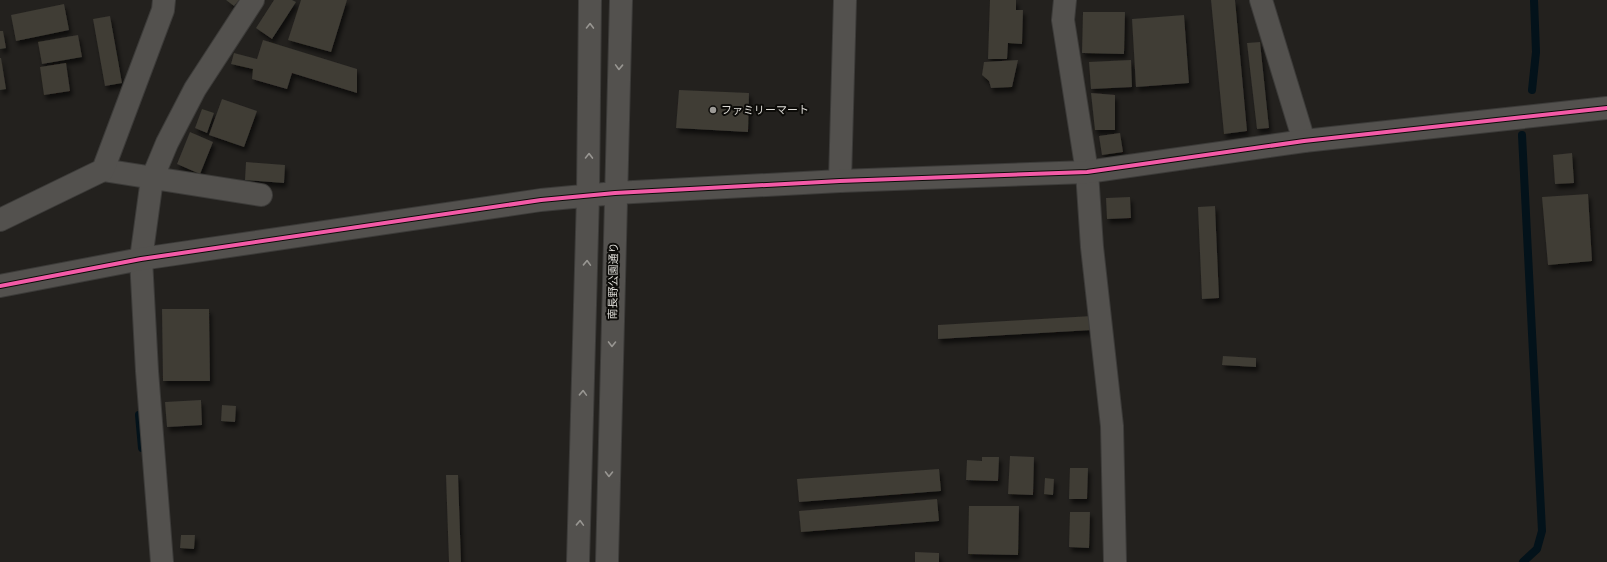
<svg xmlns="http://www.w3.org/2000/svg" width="1607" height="562" font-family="'Archivo Narrow','Noto Sans JP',sans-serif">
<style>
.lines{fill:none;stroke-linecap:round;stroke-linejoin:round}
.stream{stroke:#03121a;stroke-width:8}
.building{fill:#3f3c35;filter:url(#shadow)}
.minor-casing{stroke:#3c3b39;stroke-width:24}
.tertiary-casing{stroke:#3c3b39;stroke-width:24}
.minor{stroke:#53514e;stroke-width:22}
.tertiary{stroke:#53514e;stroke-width:22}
.cycleway-casing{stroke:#0d0c09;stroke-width:6}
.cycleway{stroke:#f35aa7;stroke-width:4}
.oneway{stroke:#989692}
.poi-dot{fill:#9c9a96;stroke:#0d0c09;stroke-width:1.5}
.labels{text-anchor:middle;stroke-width:4;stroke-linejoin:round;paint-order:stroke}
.poi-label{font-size:11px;fill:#dddbd6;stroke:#0d0c09;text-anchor:start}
.street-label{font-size:11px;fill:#dddbd6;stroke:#0d0c09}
</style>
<defs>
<filter id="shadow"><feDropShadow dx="2.5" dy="4.5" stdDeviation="2" flood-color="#0009"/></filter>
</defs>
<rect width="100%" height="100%" fill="#23211e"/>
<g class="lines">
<!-- stream -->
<path class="stream" d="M1532 90 1536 52 1534 0
M1522 135 1542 531 1537 549 1523 562
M139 415 142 448"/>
</g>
<!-- building -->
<path class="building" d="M226 0H239L234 6Z
M274 0H292L296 2 272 39 256 28Z
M301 0H347L331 52 288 40Z
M990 0H1016V10H1023L1022 44 1008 43 1007 59H988Z
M1211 0H1235L1247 131 1224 134Z
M64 4 69 30 16 41 11 15Z
M1083 12H1125L1124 54 1082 53Z
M1184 15 1189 83 1136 87 1132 19Z
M110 16 122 83 105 86 93 19Z
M0 31H3L6 48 0 49Z
M78 35 82 57 42 64 38 42Z
M263 40 357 69V93L292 73 287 89 252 79 253 69 231 64 234 53 257 59Z
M1260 42 1269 128 1257 129 1247 43Z
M0 58H1L6 89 0 90Z
M1018 60 1012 87 991 88 989 81 982 75 984 62Z
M1131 60 1132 87 1091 89 1089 62Z
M66 63 70 91 44 95 40 67Z
M679 90 749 93 748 132 676 128Z
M1091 93 1115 95V130H1095Z
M222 99 257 111 244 147 209 135Z
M202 109 214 113 207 133 195 128Z
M190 132 213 142 200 174 177 164Z
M1120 133 1123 152 1102 155 1099 136Z
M1572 153 1574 183 1555 184 1553 155Z
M246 162 285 165 284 183 245 180Z
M1588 194 1592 261 1548 265 1542 197Z
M1130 197 1131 218 1107 219 1106 198Z
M1215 206 1219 298 1202 299 1198 207Z
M162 309H209L210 381H163Z
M1092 316V330L938 339V325Z
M1223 356 1256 358V367L1222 365Z
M201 400 202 425 167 427 165 402Z
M222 405 236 406 235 422 221 421Z
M1010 456 1034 457 1033 495 1008 494Z
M982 457H999L998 481 966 480 967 460 982 461Z
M1070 468H1088L1087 499H1069Z
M939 469 941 491 799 502 797 479Z
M446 475H458L461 562H449Z
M1045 478 1054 479 1053 495 1044 494Z
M937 499 939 521 801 532 799 511Z
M969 506H1019L1018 555 968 554Z
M1070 512H1090L1089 548 1069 547Z
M181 535H195L194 549 180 548Z
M915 552 939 553V562H915Z"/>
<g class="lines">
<!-- minor casing -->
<g class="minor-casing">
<path id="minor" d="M1065 0 1063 20 1087 172 1092 247 1112 426 1115 562
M1261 0 1304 141
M103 170 261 195
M840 181 845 0
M162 562 147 371 141 259 152 179 167 143 195 89 253 0"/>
</g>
<!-- tertiary casing -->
<g class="tertiary-casing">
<path id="tertiary" d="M0 220 103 170 163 10 164 0
M0 286 141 259 541 200 615 193 840 181 1087 172 1304 141 1607 108
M578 562 588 195 590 0
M607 562 621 0"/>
</g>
<!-- minor -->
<use href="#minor" class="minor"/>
<!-- tertiary -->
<use href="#tertiary" class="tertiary"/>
<!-- cycleway casing -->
<g class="cycleway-casing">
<path id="cycleway" d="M0 286 141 259 541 200 615 193 840 181 1087 172 1304 141 1607 108"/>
</g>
<!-- cycleway -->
<use href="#cycleway" class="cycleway"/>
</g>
<!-- one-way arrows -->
<defs><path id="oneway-chevron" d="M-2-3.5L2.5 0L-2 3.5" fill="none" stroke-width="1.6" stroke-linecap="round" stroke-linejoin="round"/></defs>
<g class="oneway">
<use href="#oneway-chevron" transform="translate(590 26) rotate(-89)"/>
<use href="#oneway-chevron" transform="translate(619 67) rotate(92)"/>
<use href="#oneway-chevron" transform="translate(589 156) rotate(-89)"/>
<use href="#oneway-chevron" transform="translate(587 263) rotate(-88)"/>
<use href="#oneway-chevron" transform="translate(612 344) rotate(91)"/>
<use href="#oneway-chevron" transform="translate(583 393) rotate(-88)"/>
<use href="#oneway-chevron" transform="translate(609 474) rotate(91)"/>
<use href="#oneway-chevron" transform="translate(580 523) rotate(-88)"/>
</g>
<!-- markers -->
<circle class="poi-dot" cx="713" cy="110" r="4"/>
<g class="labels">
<!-- poi labels -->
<g class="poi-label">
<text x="721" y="114">ファミリーマート</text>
</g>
<!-- street labels -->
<g class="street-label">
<text transform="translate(613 281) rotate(-89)" y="4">南長野公園通り</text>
</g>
</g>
</svg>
